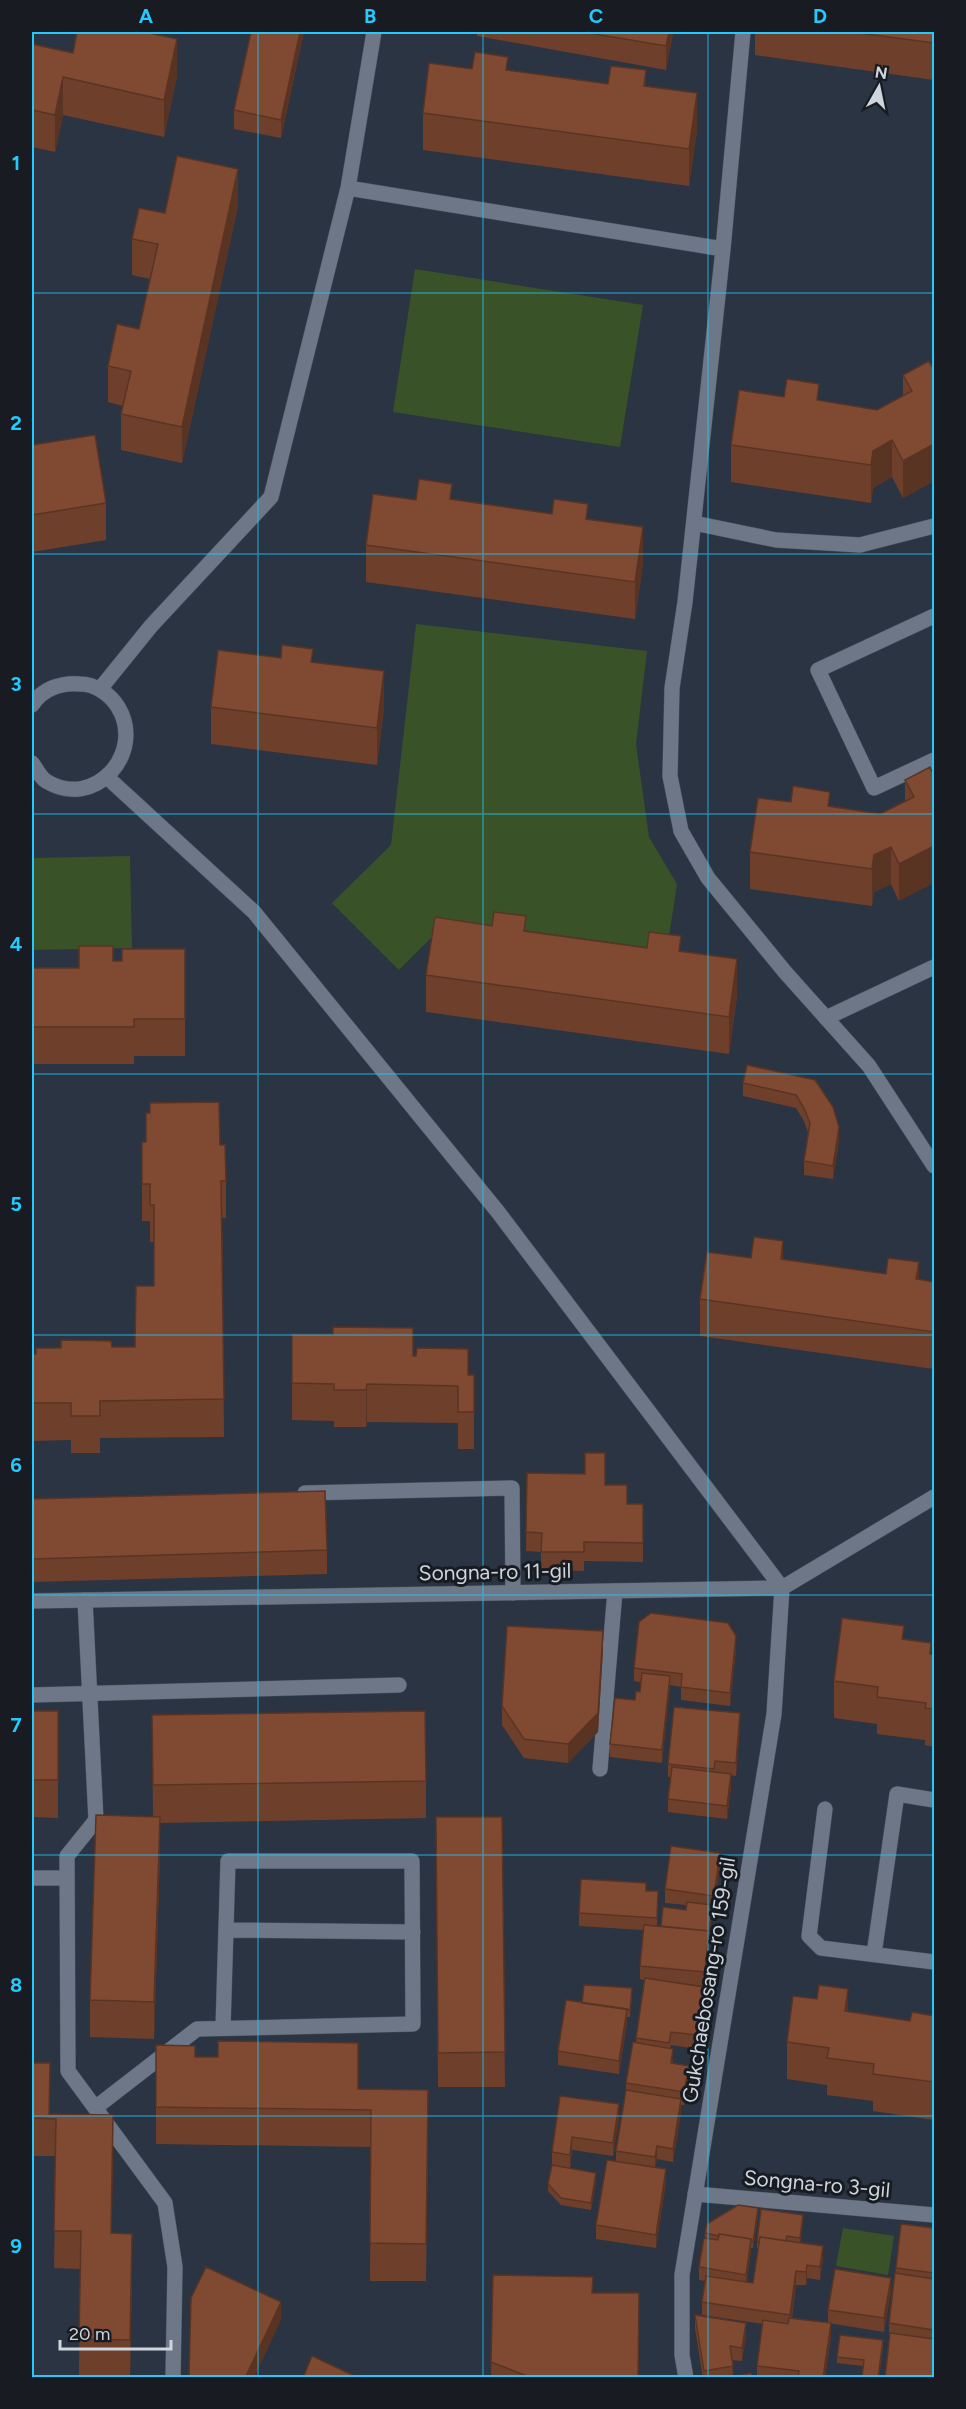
<svg xmlns="http://www.w3.org/2000/svg" width="966" height="2409" font-family="Figtree,sans-serif">
<style>
.green{fill:#3a5227}
.lines{fill:none;stroke-linecap:round;stroke-linejoin:round}
.service-casing{stroke:#48505c;stroke-width:16}
.minor-casing{stroke:#48505c;stroke-width:16}
.service{stroke:#6d7787;stroke-width:15}
.minor{stroke:#6d7787;stroke-width:15}
.wall{fill:#6e402b}
.shaded-wall{fill:#5a3423}
.building{fill:#804a32;stroke:#5a3423;stroke-width:1.5}
.grid{fill:none;stroke:#24c9fe;stroke-width:1.5;stroke-opacity:0.55}
.labels{text-anchor:middle;stroke-width:6;stroke-linejoin:round;paint-order:stroke}
.street-label{font-size:21px;fill:#cfd5de;stroke:#181c22}
.neatline{fill:none;stroke:#24c9fe;stroke-width:2}
.grid-label{font-size:20px;text-anchor:middle;font-weight:bold;fill:#24c9fe}
</style>
<rect width="100%" height="100%" fill="#2b3442"/>
<!-- green -->
<path class="green" d="M415 269 643 305 620 447 393 412Z
M416 624 647 651 636 744 649 837 677 884 667 950 449 920 399 970 332 903 391 845Z
M130 856 132 948 32 950V858Z
M843 2228 894 2236 888 2275 836 2266Z"/>
<g class="lines">
<!-- service casing -->
<g class="service-casing">
<path id="service" d="M694 523 776 540 860 545 934 526
M934 616 818 670 874 788 934 760
M826 1018 934 967
M305 1493 512 1488 513 1593
M85 1600 96 1820 67 1856 68 2071 165 2203 175 2267 173 2378
M32 1695 399 1685
M600 1769 615 1591
M825 1809 809 1936 821 1948 934 1962
M32 1878H67
M226 1930 413 1932
M874 1954 897 1794 934 1800
M95 2108 197 2029 413 2024 412 1861H228L223 2028"/>
</g>
<!-- minor casing -->
<g class="minor-casing">
<path id="minor" d="M348 188 723 249 685 602 672 688 670 776 681 831 708 878 785 972 869 1066 934 1166
M723 249 743 32
M100 689 151 626 271 497 348 188 374 32
M32 705C42 689 61 682 80 684 95 684 110 694 118 707 146 753 94 811 46 781 40 777 36 768 32 763
M108 778 254 912 498 1212 782 1588
M32 1601 782 1588 934 1497
M695 2194 934 2215
M686 2378 682 2355V2275L774 1714 782 1588"/>
</g>
<!-- service -->
<use href="#service" class="service"/>
<!-- minor -->
<use href="#minor" class="minor"/>
</g>
<!-- wall -->
<path class="wall" d="M304 32 281 138 234 129V110Z
M477 32H673V33L666 70 477 36Z
M755 32H934V80L755 55Z
M32 44 177 76 164 137 63 115 55 152 32 147Z
M472 69 508 70 608 84 646 86 697 130 689 186 423 150V113Z
M238 206 182 463 121 450V414L123 406 108 402V366L139 329 150 279 132 275V239L165 213Z
M934 370V481L903 498 892 477 873 488 871 503 731 482V445L819 400 877 410 903 396V375Z
M32 445 106 503V540L32 552Z
M416 500H452L643 564 635 619 366 582V545Z
M313 662 384 708 377 765 211 744V707Z
M930 767 899 901 891 884 874 892 872 906 750 889V852L830 807 880 814 905 801V780Z
M526 931 647 948 737 996 729 1054 426 1012V975Z
M185 949V1056H134V1064H32V968H79L113 961H122Z
M815 1080 839 1140 833 1179 804 1175V1161L808 1132 804 1121 796 1108 743 1096V1083Z
M142 1142 220 1145 226 1181V1218H222L224 1437 100 1438V1453H71V1440L32 1441V1354L112 1347H135L154 1286V1242H150V1221H142Z
M751 1258 783 1259 934 1282V1369L700 1336V1299Z
M292 1334 413 1356 468 1375H474V1449H458V1423L367 1422 366 1427H334V1421L292 1420Z
M527 1473 605 1485 627 1504H643V1562L584 1561V1571L541 1570V1552L526 1551Z
M32 1499 327 1550V1574L32 1582Z
M904 1639 931 1654 934 1655V1747L925 1745V1740L877 1734V1724L834 1718V1681Z
M736 1649 730 1706 681 1700V1687L670 1685 662 1763 610 1757V1744L640 1692 641 1682 634 1681V1668Z
M603 1650 598 1732 568 1763 524 1758 502 1725V1706Z
M32 1711H58V1818L32 1817Z
M152 1715 426 1781V1818L160 1823V1854L154 2039 90 2037V2000L153 1817Z
M740 1726 736 1776 731 1775V1787L727 1819 668 1812V1799L671 1777H668V1764Z
M436 1817H502L505 2087H438Z
M720 1866 714 1909H712L705 1986 666 1982 704 2000 697 2049 671 2045 670 2049 673 2063 689 2079 684 2105H681V2112L673 2162 657 2159 655 2167 666 2182 656 2248 596 2239V2225L616 2161V2151L626 2090V2083L636 2043 644 1980 640 1979V1966L643 1930 579 1926V1913L646 1891 658 1905 657 1926H661L686 1910V1905L665 1903V1889Z
M632 1995 630 2017H627V2023L619 2074 558 2065V2051L582 2003Z
M848 2012 910 2021 934 2016V2120L873 2111V2101L827 2095V2085L787 2079V2042Z
M156 2045 195 2057 358 2089 428 2127 426 2281H370L371 2147 156 2144Z
M32 2063 50 2114 113 2153 111 2233 132 2271 130 2377 79 2376 80 2269 54 2268 56 2156H32Z
M560 2096 619 2117 613 2156 572 2150 570 2168 552 2165V2152Z
M596 2180 591 2210 561 2205 548 2191V2184Z
M758 2215 753 2248H751L747 2282 753 2283 758 2249 757 2248V2242L803 2221 800 2243 823 2259 820 2280 807 2278 806 2285H796L792 2318 831 2336 825 2378H757V2366L763 2324 702 2315V2302L705 2281 699 2280V2267L705 2238V2233Z
M934 2228V2378L889 2336V2323L896 2268Z
M493 2275 593 2293 638 2378H491Z
M891 2291 884 2332 828 2323V2310Z
M695 2315 746 2336 742 2361 732 2360 733 2377 752 2378H703L695 2328Z
M883 2347 879 2378H862L863 2366 837 2363V2357Z"/>
<!-- shaded-wall -->
<path class="shaded-wall" d="M300 32H304L281 138V120Z
M669 32H673V33L666 70V46Z
M177 39V76L164 137V100Z
M646 70V107L644 86Z
M63 77V115L55 152V115Z
M697 93V130L689 186V149Z
M238 169V206L182 463V427Z
M892 440V477L873 488 871 503V465L873 451Z
M934 444V481L903 498V461Z
M643 527V564L635 619V582Z
M384 671V708L377 765V728Z
M934 846V883L899 901V864Z
M891 847V884L874 892 872 906V869L874 855Z
M737 959V996L729 1054V1017Z
M839 1127V1140L833 1179V1166Z
M783 1241V1278L781 1259Z
M919 1262V1299L916 1279Z
M367 1384V1422L366 1427V1390Z
M603 1631V1650L598 1732 568 1763V1744Z
M736 1636V1649L730 1706V1693Z
M670 1676V1689L662 1763V1750Z
M740 1713V1726L736 1776V1763Z
M731 1774V1787L727 1819V1806Z
M160 1817V1854L154 2039V2002Z
M720 1853V1866L714 1909V1896Z
M712 1905V1912L705 1986V1972Z
M704 1987V2000L697 2049V2035Z
M848 1989V2026L845 2011Z
M627 2009V2023L619 2074V2061Z
M689 2066V2079L684 2105V2092Z
M681 2099V2112L673 2162V2149Z
M619 2104V2117L613 2156V2143Z
M113 2115V2153L111 2270Z
M572 2137V2150L570 2168V2155Z
M657 2146V2159L655 2170V2157Z
M666 2169V2182L656 2248V2235Z
M596 2173V2180L591 2210V2203Z
M758 2208V2215L753 2248V2242Z
M132 2234V2271L130 2377V2340Z
M751 2239V2252L746 2288V2275Z
M823 2246V2259L820 2280V2267Z
M807 2265V2278L806 2285V2272Z
M796 2271V2285L790 2328V2315Z
M891 2278V2291L884 2332V2318Z
M281 2302V2320L254 2378H245Z
M746 2323V2336L742 2361V2348Z
M831 2323V2336L825 2378H823Z
M883 2340 879 2378H878Z"/>
<!-- building -->
<path class="building" d="M77 32H144L177 39 164 100 63 77 55 115 32 110V44L73 53Z
M251 32H300L281 120 234 110Z
M583 32H669L666 46Z
M851 32H934V43Z
M475 52 508 57 506 70 608 84 611 66 646 70 644 86 697 93 689 149 423 113 429 63 472 69Z
M177 156 238 169 182 427 121 414 131 371 108 366 117 324 139 329 158 244 132 239 139 208 165 213Z
M929 361 934 370V444L903 461 892 440 873 451 871 465 731 445 739 390 784 397 787 379 819 384 817 400 877 410 912 391 903 375Z
M95 435 106 503 32 515V445Z
M419 479 452 484 450 499 552 514 554 499 588 504 586 519 643 527 635 582 366 545 373 494 416 500Z
M282 645 313 649 311 662 384 671 377 728 211 707 218 650 281 658Z
M930 767 934 777V846L899 864 891 847 874 855 872 869 750 852 758 798 791 802 793 786 830 792 828 806 880 814 914 797 905 780Z
M494 912 526 916 524 931 647 948 649 932 681 936 679 951 737 959 729 1017 426 975 435 917 492 926Z
M79 946H113V961H122V949H185V1019H134V1027H32V968H79Z
M747 1065 815 1080 833 1107 839 1127 833 1166 804 1161 810 1123 804 1108 796 1095 743 1083Z
M219 1102 220 1145H225L226 1181H221L224 1399 100 1401V1416H71V1403H32V1354H36V1348H61V1340L111 1341 112 1347H135L136 1286H154V1205H150V1184H142V1142H146V1113H150V1103Z
M754 1237 783 1241 781 1259 886 1274 888 1258 919 1262 916 1279 934 1282V1332L700 1299 707 1252 751 1258Z
M333 1327 413 1328V1356H416L417 1348 468 1349V1375H474V1412H458V1386L367 1384 366 1390H334V1384L292 1383V1334H333Z
M585 1453H605V1485H627V1504H643V1543L584 1542V1552H541L542 1533 526 1532 527 1473 585 1474Z
M325 1491 327 1550 32 1559V1499Z
M651 1613 728 1623 736 1636 730 1693 681 1687 682 1674 634 1668 639 1622Z
M842 1618 904 1626 902 1639 931 1643 930 1654 934 1655V1709L925 1708 926 1703 877 1697 878 1687 834 1681Z
M507 1626 603 1631 598 1713 568 1744 524 1739 502 1706Z
M642 1673 670 1676 662 1750 610 1744 615 1698 635 1700 636 1691 640 1692Z
M674 1707 740 1713 736 1763 715 1761 714 1769 668 1764Z
M32 1711H58V1780H32Z
M425 1711 426 1781 153 1785 152 1715Z
M672 1767 731 1774 727 1806 668 1799Z
M96 1815 160 1817 154 2002 90 2000Z
M436 1817H502L505 2052 438 2053Z
M671 1846 720 1853 714 1896 665 1889Z
M581 1879 646 1883V1891H658L657 1918 579 1913Z
M687 1902 712 1905 709 1934V1931L661 1926 663 1907 686 1910Z
M644 1925 709 1931 705 1972 640 1966Z
M645 1978 704 1987 697 2035 671 2032 669 2043 636 2038Z
M584 1985 632 1988 630 2010 582 2003Z
M819 1985 848 1989 845 2011 910 2021 912 2012 934 2016V2082L873 2074 874 2064 827 2058 829 2048 787 2042 793 1996 817 1999Z
M566 2000 627 2009 619 2061 558 2051Z
M218 2041 358 2043V2089L428 2090 426 2244 370 2243 371 2110 156 2107V2045L195 2046V2057H218Z
M633 2042 673 2049 671 2063 689 2066 684 2092 626 2083Z
M32 2063H50L49 2114 113 2115 111 2233 132 2234 130 2340 79 2339 81 2231H54L56 2119 32 2118Z
M626 2090 681 2099 673 2149 657 2146 655 2157 616 2151Z
M560 2096 619 2104 613 2143 572 2137 570 2155 552 2152Z
M607 2160 666 2169 656 2235 596 2225Z
M552 2165 596 2173 591 2203 561 2198 548 2184Z
M738 2205 758 2208 753 2242 751 2241V2239L719 2234V2236L705 2233 707 2224Z
M761 2209 803 2215 800 2238 787 2236 786 2241 760 2237 759 2242H757Z
M901 2224 934 2228V2273L896 2268Z
M719 2234 751 2239 746 2275 699 2267 704 2238 718 2240Z
M760 2237 823 2246 820 2267 807 2265 806 2272 796 2271 790 2315 702 2302 706 2276 753 2283Z
M206 2267 281 2302 245 2378H189L191 2298Z
M835 2269 891 2278 884 2318 828 2310Z
M895 2273 934 2279V2330L889 2323Z
M493 2275 593 2277 592 2293H639L638 2378H532L491 2362Z
M695 2315 746 2323 742 2348 730 2346 733 2366 704 2371Z
M789 2318 831 2323 823 2378H798L799 2371 757 2366 763 2320 788 2324Z
M890 2333 934 2339V2378H885Z
M840 2335 883 2340 878 2378H862L864 2360 837 2357Z
M312 2356 359 2378H303Z
M751 2373 752 2378H730Z"/>
<!-- grid -->
<path class="grid" d="M258 32V2378M483 32V2378M708 32V2378M32 293H934M32 554H934M32 814H934M32 1074H934M32 1335H934M32 1595H934M32 1855H934M32 2116H934"/>
<g class="labels">
<!-- street labels -->
<g class="street-label">
<text transform="translate(495 1572) rotate(-1)" y="7">Songna-ro 11-gil</text>
<text transform="translate(709 1980) rotate(-81)" y="7">Gukchaebosang-ro 159-gil</text>
<text transform="translate(817 2184) rotate(5)" y="7">Songna-ro 3-gil</text>
</g>
</g>
<!-- border -->
<rect width="966" height="2409" fill="none" stroke="#181c22" stroke-width="66"/>
<!-- north arrow -->
<g transform="translate(879 87) rotate(9)" stroke="#181c22" stroke-width="4.5" paint-order="stroke">
<path d="M0-4.5L10 22L0 15L-10 22Z" fill="#cfd5de"/>
<text y="-9" font-size="16" font-weight="bold" text-anchor="middle" fill="#cfd5de">N</text>
</g>
<!-- scale -->
<path d="M60 2340v9h111v-9" fill="none" stroke="#cfd5de" stroke-width="3"/>
<text x="69" y="2340" font-size="18" fill="#cfd5de" stroke="#181c22" stroke-width="4.5" paint-order="stroke">20 m</text>
<rect x="33" y="33" width="900" height="2343" class="neatline"/>
<g class="grid-label">
<text x="146" y="23">A</text>
<text x="370" y="23">B</text>
<text x="596" y="23">C</text>
<text x="820" y="23">D</text>
<text x="16" y="170">1</text>
<text x="16" y="430">2</text>
<text x="16" y="691">3</text>
<text x="16" y="951">4</text>
<text x="16" y="1211">5</text>
<text x="16" y="1472">6</text>
<text x="16" y="1732">7</text>
<text x="16" y="1992">8</text>
<text x="16" y="2253">9</text>
</g>
</svg>
